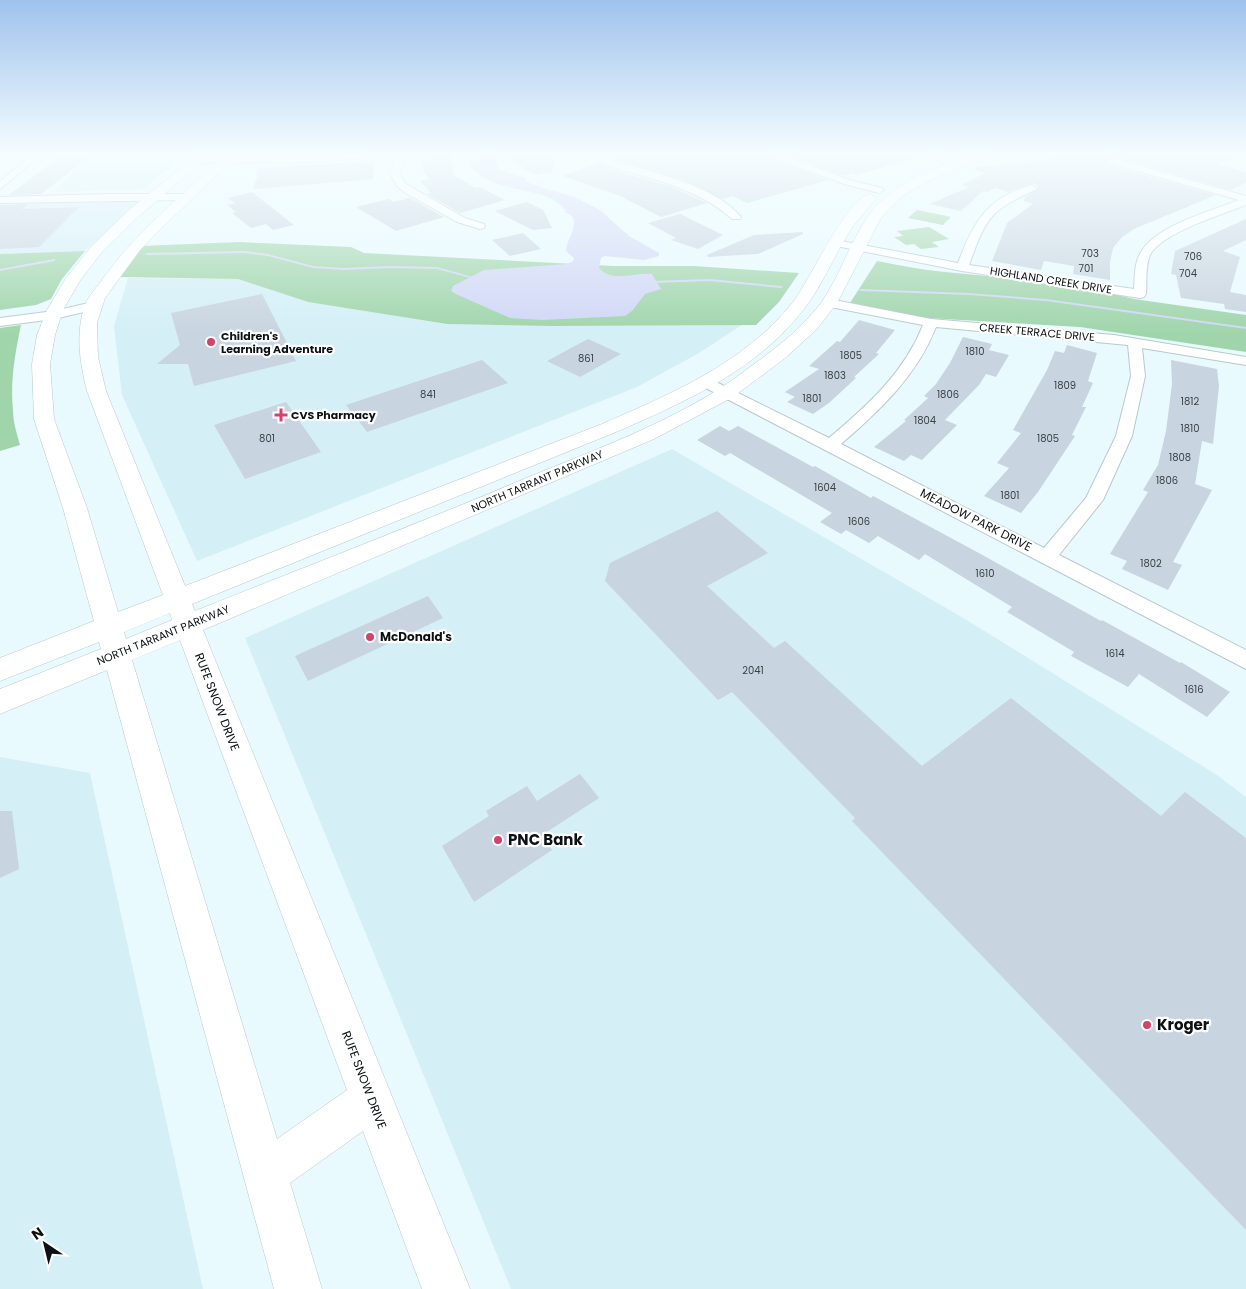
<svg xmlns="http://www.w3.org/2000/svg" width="1246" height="1289" font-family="Poppins,sans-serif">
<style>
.built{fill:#d4eff6}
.green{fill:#a0d5ab}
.water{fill:#d1d7f5}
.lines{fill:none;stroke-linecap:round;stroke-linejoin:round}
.stream{fill:#d1d7f5;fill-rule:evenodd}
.building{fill:#c8d4df}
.minor-casing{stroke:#b8c9cd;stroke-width:2}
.major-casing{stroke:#b8c9cd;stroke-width:1}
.minor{fill:#fff;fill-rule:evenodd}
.major{fill:#fff;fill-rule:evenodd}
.poi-dot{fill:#d3446b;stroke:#fff;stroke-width:2}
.labels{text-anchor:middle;stroke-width:4.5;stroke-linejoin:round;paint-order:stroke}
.number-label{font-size:10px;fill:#3b4247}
.far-street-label{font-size:11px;fill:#0c1214;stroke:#fff}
.far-poi-label{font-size:11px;font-weight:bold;fill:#0c1214;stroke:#fff;text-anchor:start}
.street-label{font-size:12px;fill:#0c1214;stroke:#fff}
.poi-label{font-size:12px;font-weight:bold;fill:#0c1214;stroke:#fff;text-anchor:start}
.near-poi-label{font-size:15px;font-weight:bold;fill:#0c1214;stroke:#fff;text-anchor:start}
</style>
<rect width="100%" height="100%" fill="#e8fafe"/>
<!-- built -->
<path class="built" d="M94 153H188L143 189 55 192 82 162Z
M93 200 141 202 85 251 0 254V218L31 203Z
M128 278 238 279 308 302 447 324 551 326 742 325 699 353 637 387 197 561 122 395 114 326Z
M672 449 965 619 1217 775 1246 797V1289H511L245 638Z
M0 757 90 773 203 1289H0Z"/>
<!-- green -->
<path class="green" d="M917 210 951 217 943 225 908 218Z
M929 227 949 239 932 242 939 247 921 249 914 244 906 245 894 237 903 236 897 231Z
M239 242 351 247 364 253 614 266H694L799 273 779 302 756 325 551 326 447 324 308 302 238 279 119 277 140 246Z
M85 251 62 279 51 299 36 305 0 310V254Z
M877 261C899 265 922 270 945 272 1008 278 1072 283 1134 299L1246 315V352L1080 327 927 318 850 303Z
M21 325C15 353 10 382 13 410 13 422 17 434 20 445L0 451V328Z"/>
<!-- water -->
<path class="water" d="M481 153H499L496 164 500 170 525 178 527 182 540 187 574 197 600 210 629 236 659 253V256L644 260 605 256 601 258 599 268C612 283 635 272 652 274L661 289 645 294 632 311 625 316 542 320 510 318 456 294 451 291 453 286 484 270 568 264 573 261 574 258 566 251C565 240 586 218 564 212L566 211C544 182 490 197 469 163Z"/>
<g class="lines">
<!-- stream -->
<path class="stream" d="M244 251 268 254 313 266 344 268 390 266 437 267 480 279 478 280 437 269 390 268 344 270 313 268 268 256 244 253 147 255 145 254 147 253Z
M54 259H55V261L0 271V269Z
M710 279 781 286 783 287 781 288 710 281 650 283 648 282 650 281Z
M860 289 969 293 1046 299 1246 327V329L1046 301 969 295 861 291 859 290Z"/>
</g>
<!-- building -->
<path class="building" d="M546 153 557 155 551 175 545 173 535 175 502 154Z
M626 153H760L828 180 747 203 733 196 723 199 681 179 612 159Z
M782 153H913L914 159 855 175 854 173 843 176Z
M1095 153H1229L1234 158 1217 164 1246 172V183L1230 190 1113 156 1108 157V165L1216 195 1136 228 1122 237 1113 248 1110 262V280L1073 274 1074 266 1044 261 1041 270 992 261 1007 223 1033 204 1024 201 1025 198H1024L1038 189V186L1033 183 1008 192 996 188 987 192 983 191 961 211 930 204 969 187 962 185 985 173 972 168Z
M451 154 453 175 476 188 479 187 505 200 460 213 427 194 431 193 420 181 430 179 424 173 422 160 428 159V155Z
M58 158H88L41 194 9 195Z
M375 161 373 179 253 189 260 168Z
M600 163 614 170 672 187 707 203 661 217 620 196 563 176Z
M252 192 294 225 273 230 266 224 251 228 232 213 236 212 227 205 235 203 228 198Z
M410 198 444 217 396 231 356 207 389 199 393 202Z
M527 202 543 210 552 228 533 230 495 211Z
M28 204 22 209 79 207 39 247 0 249V205Z
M680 214 723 235 698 249 671 240 676 238 648 223Z
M1246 219V240L1223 251 1240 257 1230 292 1246 295V312L1225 309 1224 304 1181 298 1176 275 1171 274 1175 251Z
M803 232V234L758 254 708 257 707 255 754 235Z
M523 233 541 249 510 256 492 240Z
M262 294 296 361 194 386 188 364H157L180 345 171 313Z
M859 320 895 330 876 353 879 354 854 377 856 378 829 403 813 414 787 402 795 397 785 392 819 369 809 366 837 341 840 342Z
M963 337 992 344 989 350 1009 355 996 377 986 374 979 385 945 420 957 425 922 460 911 455 904 461 874 447 906 421 904 420 928 398 924 396 936 384 950 363Z
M588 339 621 354 580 377 547 361Z
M1067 345 1097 353 1088 381 1093 383 1082 407H1086L1072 435 1075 436 1038 492 1021 513 984 496 1009 468 997 463 1021 433 1013 430 1047 370 1055 351 1064 353Z
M482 360 508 383 367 432 346 405Z
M1171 360 1217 369 1219 386 1213 444 1202 441 1195 484 1212 490 1173 562 1182 565 1168 590 1122 569 1127 561 1110 554 1148 492 1143 490 1158 465 1166 431 1172 384Z
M286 402 321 452 245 479 214 425Z
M720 426 729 431 738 426 813 467 815 466 871 498 873 496 977 552 1101 621 1102 620 1180 663 1181 662 1230 692 1207 717 1139 674 1128 687 1071 656 1074 652 1007 612 1012 607 925 554 919 560 878 536 869 543 846 530 841 534 820 522 832 513 730 453 725 456 697 440Z
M717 511 768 553 707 586 774 648 785 641 922 766 1011 698 1161 816 1185 792 1246 838V1230L852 821 855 818 732 692 718 700 605 581 610 563Z
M428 596 443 618 308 681 295 656Z
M580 774 599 798 542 835 552 850 474 902 442 846 489 816 486 811 527 786 537 801Z
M0 811H12L19 869 0 878Z"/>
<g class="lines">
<!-- minor casing -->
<g class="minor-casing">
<path id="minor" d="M34 153H44L0 189V181Z
M349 153H393L389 156 311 162 197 163 193 160 197 157 311 156Z
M398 153H407L400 173 404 183 465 218 484 224 485 226 484 228 480 229 457 222 404 192 397 186 390 173Z
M597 153H605V157L610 160C649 171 715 185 741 217L740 219H732C709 198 680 187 650 178 636 173 607 169 597 158Z
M762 153H775L850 180 882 188 884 190 879 193 844 184Z
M917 153H931L962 165 957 168 954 167Z
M1231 153H1246V159L1232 155Z
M1112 158 1246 196V205C1223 214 1161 233 1150 255 1145 267 1147 282 1146 294L1144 297 1140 298 962 271 836 246 830 243 836 240 958 263C973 223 987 197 1032 185L1037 188 1035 190C989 211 986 218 969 265L1134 289C1135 277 1134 263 1141 252 1157 225 1211 211 1239 200L1109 163V159Z
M110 194H185L190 197 185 200 0 203V197Z
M829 299 931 319 1114 335 1246 357V365L1142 348 1145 376 1132 436 1103 500 1059 555 1246 650V669L700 385 698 382 700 379H710L829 438C867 406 904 373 923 325L825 306 823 303 825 300ZM936 327 1128 345 1131 376 1116 436 1086 498 1044 548 841 444C879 411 917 376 936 327Z
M93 302 97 303 99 306 97 309 54 319 0 326V318L54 311Z"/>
</g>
<!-- major casing -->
<g class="major-casing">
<path id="major" d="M199 153H211L138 217 102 252 81 279 63 310 55 335 50 364 54 419 87 508 118 612 163 595 87 391C80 363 75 334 85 305 89 295 98 286 104 277 139 229 185 193 228 153H240L172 218 140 250 105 298 97 323 98 357 106 391 185 586 602 424C671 394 745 363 793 302 811 279 845 200 870 194L876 198C868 210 856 220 848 234 833 258 822 286 804 309 757 370 685 402 616 432L192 604 195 611C305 567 415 525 524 479 589 452 659 427 719 389 736 378 753 365 769 353 788 339 807 321 821 303 840 276 850 242 869 215 894 180 958 153 999 153L932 179 904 195 894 204 881 218 837 303 817 329 784 359 733 397 654 439 203 630 470 1289H422L363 1131 290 1183 322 1289H274L107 670 0 714V689L101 649 99 642 0 681V658L94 621 63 508 34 419 32 364 37 335 47 310 66 278 92 246 128 211ZM170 613 172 620 126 639 124 632ZM180 640 347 1090 277 1139 132 660Z"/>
</g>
<!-- minor -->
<use href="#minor" class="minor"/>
<!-- major -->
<use href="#major" class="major"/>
</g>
<!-- sky -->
<linearGradient id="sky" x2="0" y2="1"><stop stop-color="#9fc2ed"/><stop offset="0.46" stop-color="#f5fdff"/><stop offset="1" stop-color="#f5fdff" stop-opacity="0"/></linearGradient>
<rect width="1246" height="334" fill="url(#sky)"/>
<!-- markers -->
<g class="poi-dot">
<circle cx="211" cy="342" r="5"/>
<path d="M278.5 407.5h5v5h5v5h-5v5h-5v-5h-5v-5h5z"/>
<circle cx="370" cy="637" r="5"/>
<circle cx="498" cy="840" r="5"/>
<circle cx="1147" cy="1025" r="5"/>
</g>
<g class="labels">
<!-- number labels -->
<g class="number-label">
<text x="1090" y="257">703</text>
<text x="1193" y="260">706</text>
<text x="1086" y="272">701</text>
<text x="1188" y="277">704</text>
<text x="975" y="355">1810</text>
<text x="851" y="359">1805</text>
<text x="586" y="362">861</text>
<text x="835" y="379">1803</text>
<text x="1065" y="389">1809</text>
<text x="428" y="398">841</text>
<text x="948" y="398">1806</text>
<text x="812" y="402">1801</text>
<text x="1190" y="405">1812</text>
<text x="925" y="424">1804</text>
<text x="1190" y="432">1810</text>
<text x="267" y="442">801</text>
<text x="1048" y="442">1805</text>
<text x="1180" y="461">1808</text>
<text x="1167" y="484">1806</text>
<text x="825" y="491">1604</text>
<text x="1010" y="499">1801</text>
<text x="859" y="525">1606</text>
<text x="1151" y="567">1802</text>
<text x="985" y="577">1610</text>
<text x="1115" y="657">1614</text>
<text x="753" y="674">2041</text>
<text x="1194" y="693">1616</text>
</g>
<!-- far-street labels -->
<g class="far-street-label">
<text transform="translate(1051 280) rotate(9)" y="4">HIGHLAND CREEK DRIVE</text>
<text transform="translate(1037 332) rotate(5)" y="4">CREEK TERRACE DRIVE</text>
<text transform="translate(537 481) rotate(-23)" y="4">NORTH TARRANT PARKWAY</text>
<text transform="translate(163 635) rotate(-22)" y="4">NORTH TARRANT PARKWAY</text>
</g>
<!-- far-poi labels -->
<g class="far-poi-label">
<text x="221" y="340">Children's<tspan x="221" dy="13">Learning Adventure</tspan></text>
<text x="291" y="419">CVS Pharmacy</text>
</g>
<!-- street labels -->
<g class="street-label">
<text transform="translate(976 520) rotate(27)" y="4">MEADOW PARK DRIVE</text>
<text transform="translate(217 702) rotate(69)" y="4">RUFE SNOW DRIVE</text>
<text transform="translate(364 1080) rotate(69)" y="4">RUFE SNOW DRIVE</text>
</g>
<!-- poi labels -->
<g class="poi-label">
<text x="380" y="641">McDonald's</text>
</g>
<!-- near-poi labels -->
<g class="near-poi-label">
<text x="508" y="845">PNC Bank</text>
<text x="1157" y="1030">Kroger</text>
</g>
</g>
<!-- north arrow -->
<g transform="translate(45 1244) rotate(325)" stroke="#ffffff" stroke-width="4" paint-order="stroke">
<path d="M0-4L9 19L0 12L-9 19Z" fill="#0c1214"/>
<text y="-8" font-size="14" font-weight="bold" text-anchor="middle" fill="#0c1214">N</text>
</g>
</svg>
